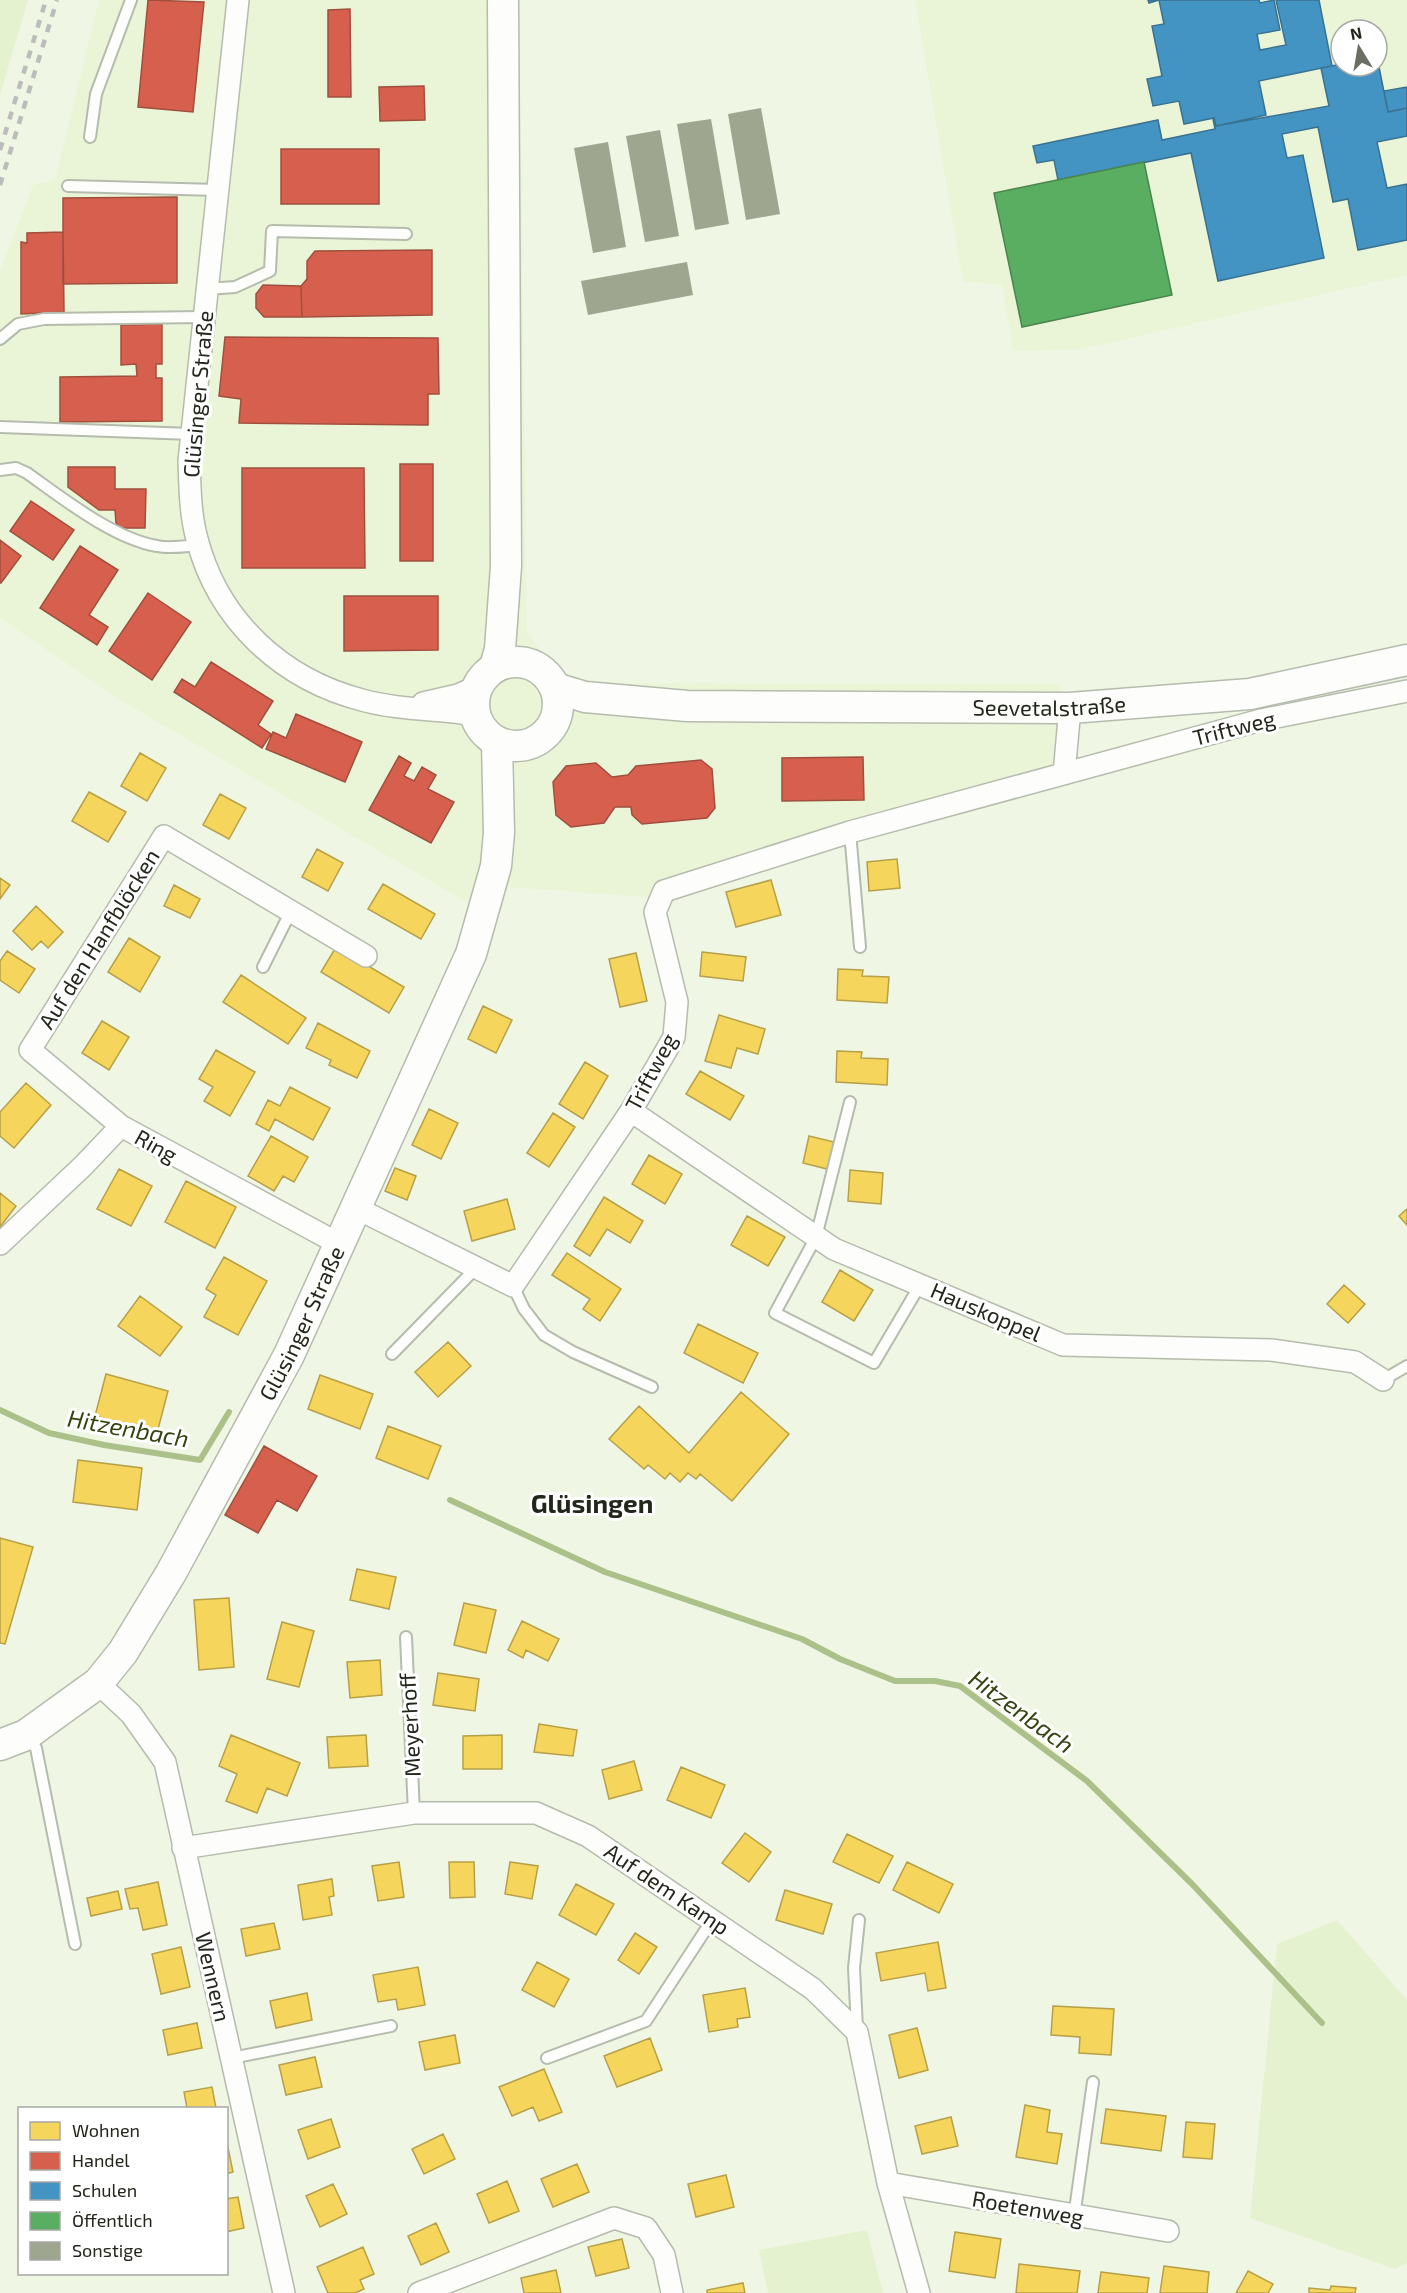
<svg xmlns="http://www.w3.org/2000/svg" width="1407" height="2293" font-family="'Exo 2',sans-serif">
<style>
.built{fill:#eaf5d8;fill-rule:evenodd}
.green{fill:#e5f2d0}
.homes{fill:#f6d55c;stroke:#b6a048;stroke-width:1.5}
.shops{fill:#d6604d;stroke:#a04f3e;stroke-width:1.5}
.schools{fill:#4393c3;stroke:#397291;stroke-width:1.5}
.public{fill:#5aae61;stroke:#49854c;stroke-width:1.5}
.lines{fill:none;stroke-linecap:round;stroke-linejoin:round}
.stream{stroke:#acc18a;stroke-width:6}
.building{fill:#9ea690}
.lane-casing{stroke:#b5bbad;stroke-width:14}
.street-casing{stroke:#b5bbad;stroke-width:24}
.secondary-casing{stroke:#b5bbad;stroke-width:33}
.lane{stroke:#fdfefb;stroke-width:10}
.street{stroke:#fdfefb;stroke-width:21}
.secondary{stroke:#fdfefb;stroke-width:30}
.rail{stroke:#bcbdba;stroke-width:4.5;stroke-dasharray:8 8;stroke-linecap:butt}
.labels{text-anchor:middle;stroke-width:6;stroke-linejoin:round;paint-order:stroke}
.street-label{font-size:22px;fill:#22261b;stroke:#fff}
.water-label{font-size:24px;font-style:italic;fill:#344410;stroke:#fff}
.quarter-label{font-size:26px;font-weight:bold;fill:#22261b;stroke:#fff}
</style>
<rect width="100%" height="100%" fill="#eff6e4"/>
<!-- built -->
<path class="built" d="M99 0H519L527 632 549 662 582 683 1060 684 1056 785 917 822 670 899 509 887 501 912 468 903 122 701 0 618V271L33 185 55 180Z
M915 0H1407V275L1083 349 1013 351 1002 285 963 282ZM1341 30H1377V66H1341Z"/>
<!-- green -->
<path class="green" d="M0 0H28L0 95Z
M1337 1920 1407 2000V2263L1395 2269 1250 2218 1277 1944Z
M867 2230 883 2293H768L759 2250Z"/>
<!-- homes -->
<path class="homes" d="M140 753 166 768 147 801 121 786Z
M89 792 126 812 108 842 72 821Z
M220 794 246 808 229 839 203 825Z
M317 849 343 863 328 891 302 877Z
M897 859 900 888 869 891 867 862Z
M0 878 10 885 0 899Z
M771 880 781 915 736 927 726 892Z
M383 884 435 914 421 939 368 909Z
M174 885 200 899 190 918 164 906Z
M36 906 63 932 48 948 41 941 32 950 13 931Z
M129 938 160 957 140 992 108 972Z
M336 947 404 987 389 1013 321 972Z
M7 951 35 969 19 993 0 980V961Z
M702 952 746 957 743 981 700 976Z
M636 953 647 1001 620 1007 609 959Z
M838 969 863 970 862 976 889 977 887 1003 837 1000Z
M241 975 306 1018 288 1044 223 1002Z
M483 1006 512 1020 496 1053 468 1039Z
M719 1015 765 1029 758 1054 737 1048 731 1068 705 1061Z
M102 1021 129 1037 109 1070 82 1053Z
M318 1023 370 1051 357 1078 329 1065 331 1060 306 1048Z
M216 1050 255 1072 230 1116 204 1101 213 1087 199 1079Z
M837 1051 862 1052 861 1058 888 1059 887 1085 836 1082Z
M585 1062 608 1076 583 1119 559 1104Z
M700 1071 744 1096 730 1120 686 1094Z
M26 1083 51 1105 14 1148 0 1136V1112Z
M290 1087 330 1108 313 1140 275 1119 269 1131 256 1124 268 1100 280 1106Z
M429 1109 458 1123 441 1159 412 1145Z
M553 1113 575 1127 549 1167 527 1153Z
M271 1136 308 1157 294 1182 283 1176 274 1191 248 1176Z
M809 1136 834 1142 827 1169 803 1163Z
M649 1155 682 1174 665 1204 632 1184Z
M395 1168 416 1176 407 1200 385 1191Z
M119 1169 152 1186 131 1226 97 1209Z
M850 1170 883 1173 881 1204 848 1201Z
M186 1181 236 1207 215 1248 165 1222Z
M0 1193 16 1206 0 1227Z
M604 1197 643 1221 630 1243 607 1229 590 1256 574 1246Z
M507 1199 515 1229 472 1241 464 1211Z
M1407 1209V1225L1399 1216Z
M747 1216 785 1237 768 1266 731 1245Z
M567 1253 621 1289 600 1321 583 1309 590 1299 552 1275Z
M224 1257 267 1281 238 1335 204 1317 216 1295 206 1289Z
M840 1270 873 1290 854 1321 822 1302Z
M1344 1285 1365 1304 1348 1323 1327 1304Z
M140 1296 182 1327 160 1356 118 1326Z
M698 1324 758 1353 743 1383 684 1353Z
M448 1342 471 1366 438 1397 415 1372Z
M106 1374 168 1391 157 1433 95 1416Z
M320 1375 373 1394 360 1429 308 1409Z
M741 1392 789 1434 732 1501 700 1474 696 1479 688 1473 680 1482 670 1473 665 1479 648 1465 644 1469 609 1439 639 1406 689 1453Z
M388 1426 441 1446 428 1479 376 1458Z
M78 1460 142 1468 137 1510 73 1502Z
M0 1538 33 1547 5 1644 0 1643Z
M357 1569 396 1577 389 1609 350 1600Z
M229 1598 234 1667 199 1670 194 1600Z
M464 1603 496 1610 486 1653 454 1645Z
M522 1621 559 1639 548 1661 526 1650 523 1658 508 1650Z
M282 1622 314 1631 299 1687 267 1679Z
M380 1660 382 1695 350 1698 347 1662Z
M438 1673 479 1679 475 1711 433 1705Z
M539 1724 577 1730 573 1756 534 1752Z
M231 1735 300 1763 287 1796 267 1788 257 1813 226 1801 237 1774 219 1766Z
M366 1735 368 1766 329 1768 327 1737Z
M502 1735V1769H463V1736Z
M634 1761 642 1790 609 1799 602 1770Z
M681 1767 725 1785 711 1818 667 1800Z
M745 1833 771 1852 749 1882 722 1863Z
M847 1834 893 1856 879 1883 833 1862Z
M399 1862 404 1897 378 1901 372 1866Z
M449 1862H474L475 1897 450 1898Z
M510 1862 538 1866 532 1899 505 1894Z
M907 1862 953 1884 939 1913 893 1890Z
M332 1879 334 1896 329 1897 332 1915 303 1920 298 1885Z
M158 1882 167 1925 143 1930 138 1908 130 1909 125 1889Z
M576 1884 614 1904 596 1935 559 1915Z
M785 1890 832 1904 823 1934 776 1920Z
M118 1891 122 1909 91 1916 87 1898Z
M274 1923 280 1949 246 1956 241 1929Z
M635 1933 657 1947 639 1974 618 1960Z
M938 1942 946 1988 928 1991 925 1973 881 1981 876 1953Z
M181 1947 190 1987 161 1994 152 1954Z
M537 1962 569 1979 554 2007 522 1990Z
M418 1967 425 2005 398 2010 396 1999 378 2002 373 1975Z
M745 1988 750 2017 737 2019 738 2027 709 2032 703 1995Z
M307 1993 312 2020 276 2028 270 2001Z
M1053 2006 1114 2009 1111 2055 1079 2053 1080 2037 1051 2035Z
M197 2023 202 2048 168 2055 163 2030Z
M917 2028 928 2070 899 2078 889 2035Z
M455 2035 460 2063 425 2070 419 2042Z
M650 2038 662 2070 617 2087 604 2056Z
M315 2057 322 2087 286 2095 279 2065Z
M544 2069 562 2112 539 2121 533 2107 512 2116 499 2087Z
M212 2087 216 2108H187L184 2092Z
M1025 2105 1050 2110 1047 2132 1062 2134 1057 2164 1016 2157Z
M1106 2109 1166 2116 1161 2151 1101 2143Z
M951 2117 958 2146 922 2154 915 2126Z
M331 2119 340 2147 308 2159 298 2130Z
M1186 2122 1215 2124 1212 2159 1183 2157Z
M443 2134 455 2159 424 2174 412 2149Z
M227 2143 233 2172 226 2174V2143Z
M577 2164 589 2192 553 2207 541 2179Z
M726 2175 734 2207 696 2217 688 2184Z
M507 2181 519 2211 489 2223 477 2194Z
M333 2184 347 2214 320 2227 306 2196Z
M238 2197 244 2228 226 2232V2199Z
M436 2223 449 2252 421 2265 408 2236Z
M955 2232 1001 2239 995 2278 949 2271Z
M622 2239 629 2268 596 2276 588 2247Z
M363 2247 374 2274 360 2280 364 2289 355 2293H328L317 2267Z
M1019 2264 1080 2271 1077 2293H1016Z
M1164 2266 1209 2272 1207 2293H1160Z
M556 2270 561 2293H524L521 2278Z
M1248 2271 1273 2284 1268 2293H1236Z
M1101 2272 1149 2278 1147 2293H1098Z
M743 2283 745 2293H707V2290Z
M1331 2286 1356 2288 1355 2293H1309V2288L1330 2290Z"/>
<!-- shops -->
<path class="shops" d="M148 0 204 2 193 112 138 107Z
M350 9 351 97H328V10Z
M424 86 425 120 380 121 379 87Z
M281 149H379V204H281Z
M177 197V283L63 284V198Z
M63 232 64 312 21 314V242L27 243V233Z
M432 250V315L302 317 301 286 307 279V261L315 251Z
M263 285 301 286 302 317H264L256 308V294Z
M162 324V364H156V378H162V421L60 422V377L137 376 136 364 121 365V325Z
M225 337 438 338 439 394H428V425L239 423 241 399 219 396Z
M400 464H433V561H400Z
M68 467H115V489H146L145 528H120L116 523 115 510H99L68 487Z
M242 468H364L365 568H242Z
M31 501 74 530 53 560 10 531Z
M0 540 21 556 1 583H0Z
M80 546 118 570 89 615 108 627 97 645 40 608Z
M148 593 191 622 152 680 109 651Z
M344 596H438V650L344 651Z
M211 662 273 701 258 725 271 734 262 748 174 692 182 679 195 687Z
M296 714 362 742 345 782 266 749 273 732 286 738Z
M399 756 411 763 404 776 414 781 422 767 436 775 428 789 454 802 431 843 369 810Z
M863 757 864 800 782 801V758Z
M701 760 712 769 715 808 707 818 642 824 632 815 631 807H615L604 823 571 827 556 815 553 782 566 766 596 763 612 777 628 775 636 766Z
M264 1446 317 1476 297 1511 277 1500 258 1533 225 1515Z"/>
<!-- schools -->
<path class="schools" d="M1148 0H1259L1260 3 1274 0 1280 30 1257 34 1260 50 1286 45 1276 0H1319L1332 66 1259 81 1266 115 1216 126 1214 118 1184 124 1179 101 1153 106 1147 79 1162 76 1152 26 1164 24 1159 0 1149 3Z
M1377 57 1388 112 1407 108V136L1377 142 1387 188 1407 184V240L1358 250 1348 199 1333 202 1318 127 1282 134 1287 158 1303 155 1324 258 1218 281 1191 153 1058 180 1054 160 1037 163 1033 146 1158 120 1162 140 1215 129 1213 119 1216 126 1329 106 1321 68 1341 64 1347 68 1377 66Z
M1407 87V108L1388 112 1384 91Z"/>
<!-- public -->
<path class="public" d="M1144 162 1172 295 1022 327 994 193Z"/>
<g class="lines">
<!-- stream -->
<path class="stream" d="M0 1410 49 1433 104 1445 200 1460 229 1412
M450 1500 605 1572 802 1639 840 1659 895 1681H935L960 1686 1087 1781 1193 1885 1322 2023"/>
</g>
<!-- building -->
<path class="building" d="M761 108 780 214 746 220 728 114Z
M711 119 729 224 695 230 677 124Z
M660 130 679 236 645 242 626 136Z
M608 142 626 247 593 253 574 148Z
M687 262 693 295 588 315 581 281Z"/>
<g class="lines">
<!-- lane casing -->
<g class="lane-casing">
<path id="lane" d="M90 137 96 94 131 0
M68 186 218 190
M207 289 235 287 270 271 272 231 406 234
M0 339 18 324 44 319 204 317
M0 427 192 434
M0 470 16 468 27 473C62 498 114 539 157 546 170 549 185 546 199 545
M850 832 860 947
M263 967 291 911
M850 1102 816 1237 775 1313 874 1363 920 1285
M513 1286 524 1309 544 1335 573 1352 652 1387
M392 1354 476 1268
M1383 1380 1407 1366
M406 1637 414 1813
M26 1735 36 1748 75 1944
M857 2028 854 1968 859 1920
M232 2058 391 2026
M547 2058 646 2021 712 1920
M1074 2217 1093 2082"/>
</g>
<!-- street casing -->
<g class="street-casing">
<path id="street" d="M238 0 189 461C190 487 190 514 197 539 218 620 281 679 362 700 394 709 429 709 462 713L475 717
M423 703 458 695 478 686
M1064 774 1070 708
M631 1111 834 1249 1063 1345 1271 1350 1355 1362 1383 1380
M358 1209 513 1286 631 1111 674 1037 677 1002 655 912 664 891 850 832 1261 720 1407 691
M0 1244 83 1166 121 1126
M341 1245 121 1126 30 1050 164 836 366 956
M98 1683 131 1714 165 1762 284 2293
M183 1848 414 1813H536L588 1836 813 1989 857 2032 888 2183 919 2293
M888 2183 1168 2231
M419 2293 614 2218 646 2228 664 2255 672 2293"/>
</g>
<!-- secondary casing -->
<g class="secondary-casing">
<g id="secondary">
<circle cx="516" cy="704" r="42"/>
<path d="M495 667 500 649 506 566 503 0"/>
<path id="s1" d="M555 688 585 697 687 706 1070 708 1250 694 1407 660"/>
<path id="s2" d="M0 1745 26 1735 98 1683 123 1652 171 1573 289 1355 471 954 496 866 499 833 497 742"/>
</g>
</g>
<!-- lane -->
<use href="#lane" class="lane"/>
<!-- street -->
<use href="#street" class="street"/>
<!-- secondary -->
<use href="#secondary" class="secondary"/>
<!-- rail -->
<path class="rail" d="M0 150 46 0
M0 185 57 0"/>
</g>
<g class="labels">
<!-- street labels -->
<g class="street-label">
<text transform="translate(198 394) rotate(-85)" y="8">Glüsinger Straße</text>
<text dy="8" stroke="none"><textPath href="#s1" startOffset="496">Seevetalstraße</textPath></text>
<text transform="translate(1234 728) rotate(-14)" y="8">Triftweg</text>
<text transform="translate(99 939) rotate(-58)" y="8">Auf den Hanfblöcken</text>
<text transform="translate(651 1072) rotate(-62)" y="8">Triftweg</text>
<text transform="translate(156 1146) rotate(29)" y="8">Ring</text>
<text transform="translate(986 1312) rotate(23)" y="8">Hauskoppel</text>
<text dy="8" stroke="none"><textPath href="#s2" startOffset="531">Glüsinger Straße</textPath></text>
<text transform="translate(410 1725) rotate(-93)" y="8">Meyerhoff</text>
<text transform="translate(667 1889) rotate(34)" y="8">Auf dem Kamp</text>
<text transform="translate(213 1977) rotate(77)" y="8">Wennern</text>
<text transform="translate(1028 2208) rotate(10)" y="8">Roetenweg</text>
</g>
<!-- water labels -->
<g class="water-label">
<text transform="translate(128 1429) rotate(10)" y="8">Hitzenbach</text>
<text transform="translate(1021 1712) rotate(36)" y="8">Hitzenbach</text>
</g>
<!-- quarter labels -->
<g class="quarter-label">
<text x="592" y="1513">Glüsingen</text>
</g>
</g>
<!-- legend -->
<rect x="18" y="2107" width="210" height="168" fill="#ffffff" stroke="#a7a8a4" stroke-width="1.5"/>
<rect x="30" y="2122" width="30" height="18" fill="#f6d55c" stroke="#a7a8a4" stroke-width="1.5"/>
<text x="72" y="2137" font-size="18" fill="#22261b">Wohnen</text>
<rect x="30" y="2152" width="30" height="18" fill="#d6604d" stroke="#a7a8a4" stroke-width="1.5"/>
<text x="72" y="2167" font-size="18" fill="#22261b">Handel</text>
<rect x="30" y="2182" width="30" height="18" fill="#4393c3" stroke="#a7a8a4" stroke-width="1.5"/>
<text x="72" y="2197" font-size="18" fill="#22261b">Schulen</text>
<rect x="30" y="2212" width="30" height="18" fill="#5aae61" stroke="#a7a8a4" stroke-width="1.5"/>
<text x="72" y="2227" font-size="18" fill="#22261b">Öffentlich</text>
<rect x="30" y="2242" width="30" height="18" fill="#9ea690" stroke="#a7a8a4" stroke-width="1.5"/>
<text x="72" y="2257" font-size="18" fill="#22261b">Sonstige</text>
<!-- north arrow -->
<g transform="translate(1359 48) rotate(349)"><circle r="28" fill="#ffffff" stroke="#a7a8a4" stroke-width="1.5"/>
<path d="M0-4.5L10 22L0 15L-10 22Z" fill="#6a6f61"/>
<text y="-9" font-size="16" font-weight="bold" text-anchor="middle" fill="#22261b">N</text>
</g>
</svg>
